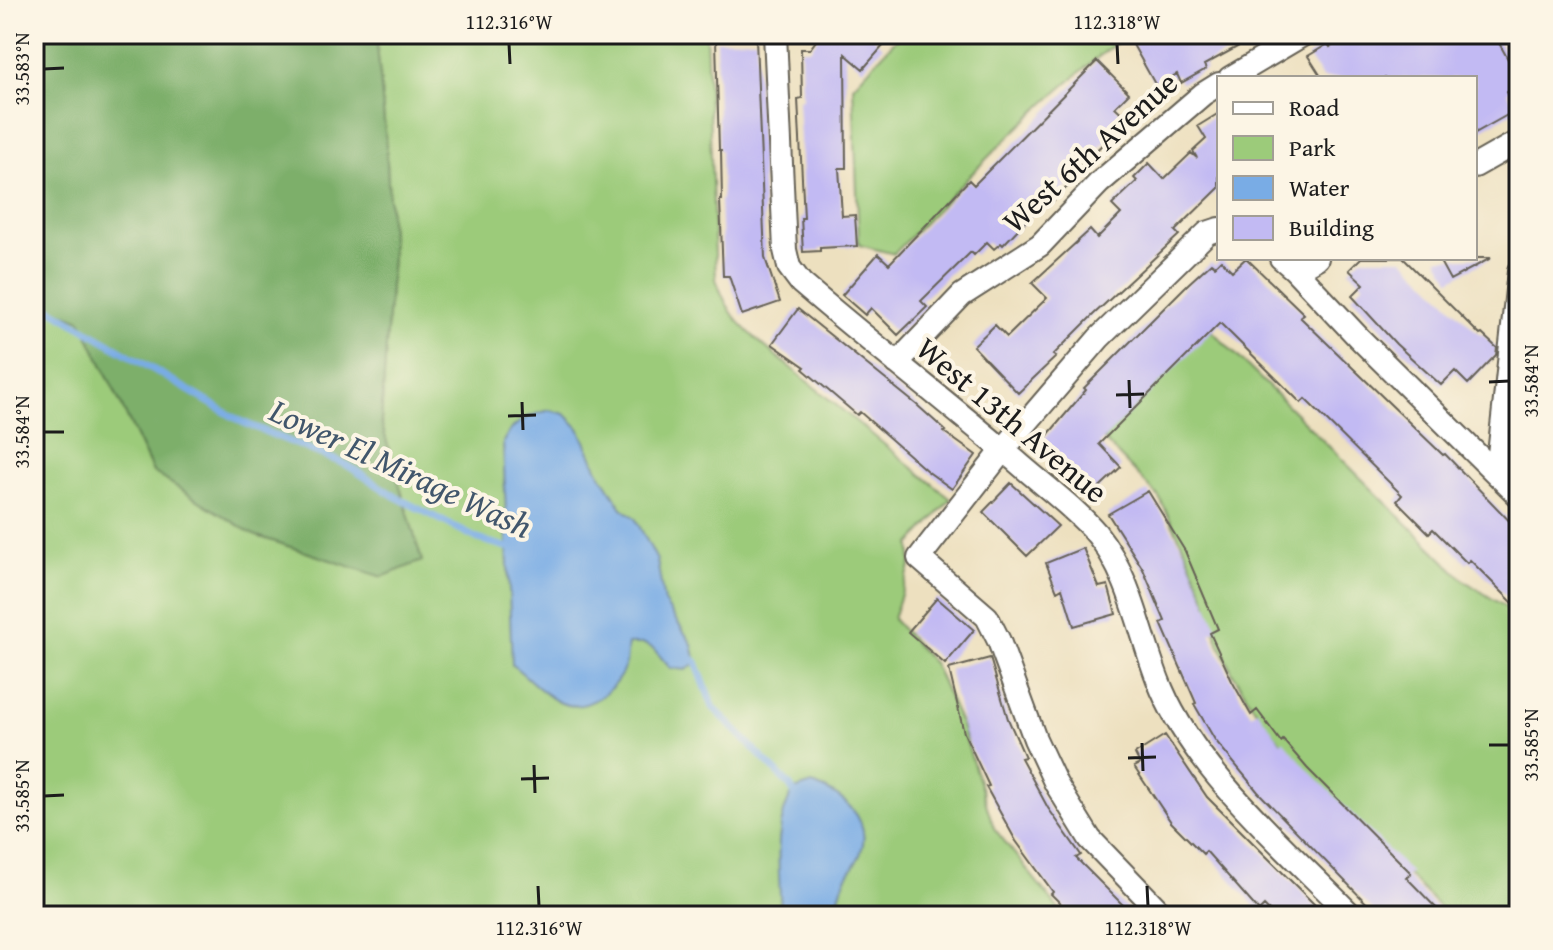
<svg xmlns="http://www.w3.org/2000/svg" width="1553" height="950" font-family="'Gentium Book Plus',serif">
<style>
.green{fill:#9ccb7a;stroke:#5c744b;stroke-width:2}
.forest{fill:#7daf6a;stroke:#4c6643;stroke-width:2}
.water{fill:#79ace5;stroke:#4a6480;stroke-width:2}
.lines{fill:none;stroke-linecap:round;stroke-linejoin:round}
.stream{stroke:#79ace5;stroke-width:7}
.building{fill:#c2baf3}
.street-casing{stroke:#656155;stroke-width:26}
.street{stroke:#fff;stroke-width:22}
.ticks{fill:none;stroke:#1c1c1c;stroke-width:3}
.labels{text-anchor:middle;stroke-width:8;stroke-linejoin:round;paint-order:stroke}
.street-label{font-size:32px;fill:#1c1c1c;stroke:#fcf5e5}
.water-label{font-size:34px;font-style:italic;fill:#41566c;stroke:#fcf5e5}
.neatline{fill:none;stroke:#1c1c1c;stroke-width:3}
.ticks-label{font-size:20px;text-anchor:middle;fill:#1c1c1c}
</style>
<rect width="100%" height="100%" fill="#fcf5e5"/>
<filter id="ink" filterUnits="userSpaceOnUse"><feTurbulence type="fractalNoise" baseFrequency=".0125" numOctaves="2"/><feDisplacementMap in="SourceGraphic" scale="16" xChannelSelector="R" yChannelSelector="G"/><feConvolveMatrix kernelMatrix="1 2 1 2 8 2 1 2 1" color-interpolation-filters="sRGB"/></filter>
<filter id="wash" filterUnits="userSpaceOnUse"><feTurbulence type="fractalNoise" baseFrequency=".006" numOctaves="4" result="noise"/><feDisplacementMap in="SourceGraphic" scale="32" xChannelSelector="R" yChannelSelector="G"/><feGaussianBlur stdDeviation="1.8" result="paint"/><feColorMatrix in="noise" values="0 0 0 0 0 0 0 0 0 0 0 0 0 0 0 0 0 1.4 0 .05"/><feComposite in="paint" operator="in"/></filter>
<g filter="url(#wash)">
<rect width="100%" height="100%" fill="#ede0bf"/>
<!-- green -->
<path class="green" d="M376 34H706L716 279C728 313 736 321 763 345L951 499 911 544V564L893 619 934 664 961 725 994 828 1064 916H34V302L81 319 153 472 421 561 381 422 392 256 386 143Z
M901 34H1128C1042 98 968 177 894 254L859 245 853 86Z
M1205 324 1465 581 1519 616V916H1448L1299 763 1261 719 1233 674 1218 641 1205 597 1186 551 1159 497 1103 439Z"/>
<!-- forest -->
<path class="forest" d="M34 34H376L386 143 392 256 381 422 422 561 382 577 254 535 153 472 81 320 34 302Z"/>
<!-- water -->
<path class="water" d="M550 410 565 414 579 428 598 470 622 508 635 518 657 560 664 602 692 644 696 662 686 670 670 668 653 648 644 644H628C627 650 627 657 626 663 618 690 585 716 557 701 541 692 527 676 512 665L503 442C512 422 530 415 550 410Z
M812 784C840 793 873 817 861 852 858 862 850 870 845 880 840 891 837 904 835 916H781C780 875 771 826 794 790Z"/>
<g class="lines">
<!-- stream -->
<path class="stream" d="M34 299 242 422 347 465 396 497 478 539 513 549
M691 658 696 662 713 707 790 786 796 796"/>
</g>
<g id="blocks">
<!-- building -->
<path class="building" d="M821 34H869L883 46 863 69 845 54 846 168H839L842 216 855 215 857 246 820 248V251L803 252 801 218H804L798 99 802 98 801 49H810Z
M1127 34H1261L1204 65 1206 69 1181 83 1177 74 1156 86Z
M1350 34H1366L1371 41 1382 34H1494L1519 79V85L1507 92 1518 109 1475 133V78H1322L1308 56 1328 44 1330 47Z
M756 39 765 258 780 302 742 315 729 276H723L720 200H722L721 150H719L716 40Z
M1097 61 1129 93 1115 107 1127 118 1121 124 1125 128 1110 143 1107 140 1080 166 1084 170 1047 207 1043 203 1003 245 1001 243 994 249 987 242 974 255 971 252 921 301 927 307 898 335 871 308 865 315 842 295 878 254 889 264 969 180 974 185Z
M1219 113V188L1175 231 1179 235 1093 315 1053 355 1056 357 1018 393 973 346 995 325 1007 337 1047 298 1032 283 1090 230 1097 238 1121 214 1112 205 1137 181 1134 178 1149 163 1164 179 1191 153 1197 158 1193 151 1206 139 1198 126Z
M1246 258 1304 314 1300 317 1443 455 1445 454 1519 531V609L1470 560 1467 563 1433 529 1429 533 1397 501 1402 495 1305 399 1301 403 1220 323 1099 444 1121 467 1090 496 1062 468 1060 471 1035 450 1086 390 1084 388 1188 284 1211 263 1215 266 1221 260 1232 271Z
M1361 258H1403L1480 335 1482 334 1497 348 1496 355 1468 384 1455 371 1441 385 1396 344 1352 296 1364 284 1349 270Z
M1438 258H1491L1450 280Z
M798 309 917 405 946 431 944 432 976 455 952 489 927 471 860 412 857 415 803 369 805 367 772 344Z
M1011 483 1058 526 1027 556 983 512Z
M1148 491 1185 551 1218 629 1210 633 1232 681 1251 715 1257 710 1281 742 1283 740 1307 768 1411 873 1406 877 1444 916H1379L1258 792 1215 740 1194 704 1196 703 1161 623 1165 621 1143 569 1108 514Z
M1083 548 1099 587 1108 585 1116 614 1074 626 1062 588 1057 591 1046 563Z
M937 598 974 630 945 664 908 632Z
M990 658 1008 719 1025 757 1021 758 1048 808 1081 855 1076 858 1134 916H1073L1051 894 1053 892 1016 841 986 787 989 786 964 733 949 669Z
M1165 735 1207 797 1326 916H1274L1264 906 1259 911 1206 851 1203 854 1171 822 1134 767 1140 764 1135 754Z"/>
</g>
</g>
<g filter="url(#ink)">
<use href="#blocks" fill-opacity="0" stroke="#656155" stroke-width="2"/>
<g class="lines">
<!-- street casing -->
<g class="street-casing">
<path id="street" d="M775 34 785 250 789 267 801 283C872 344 946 401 1016 461 1043 485 1074 507 1097 534 1133 579 1140 639 1162 690 1198 774 1289 851 1352 916
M1230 78 1304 34
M1475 166 1519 141
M1281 258 1295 270 1317 258
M1295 270 1359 338 1519 496
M897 363 962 295 1040 245 1099 183 1203 94 1219 84
M1497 473 1519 271
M1164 916 1090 839 1056 784 1035 739 999 641 987 617 919 558 1003 450 1099 338 1207 233 1219 229"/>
</g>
<!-- street -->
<use href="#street" class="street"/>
</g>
</g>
<!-- ticks -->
<path class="ticks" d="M509 44 510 64M1117 44 1118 64M44 69 64 68M1129 380 1130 408M1489 382 1509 381M1116 395 1144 394M522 402 523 430M508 416 536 415M44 432H64M1142 743 1143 771M1489 745H1509M1128 758 1156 757M534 765 535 793M521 779 549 778M44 796 64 795M538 886 539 906M1147 886 1148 906"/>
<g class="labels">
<!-- street labels -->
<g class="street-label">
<text transform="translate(1090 152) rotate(-42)" y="11">West 6th Avenue</text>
<text transform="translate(1012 420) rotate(40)" y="11">West 13th Avenue</text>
</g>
<!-- water labels -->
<g class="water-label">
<text transform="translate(401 468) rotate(25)" y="12">Lower El Mirage Wash</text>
</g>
</g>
<!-- margin -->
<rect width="1553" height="950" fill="none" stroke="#fcf5e5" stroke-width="88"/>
<!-- legend -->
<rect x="1217" y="76" width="260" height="184" fill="#fcf5e5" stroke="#a29e95" stroke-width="2"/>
<rect x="1233" y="102" width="40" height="12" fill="#ffffff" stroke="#a29e95" stroke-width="2"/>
<text x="1289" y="116" font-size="24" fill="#1c1c1c">Road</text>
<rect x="1233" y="136" width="40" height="24" fill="#9ccb7a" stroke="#a29e95" stroke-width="2"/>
<text x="1289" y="156" font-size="24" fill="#1c1c1c">Park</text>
<rect x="1233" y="176" width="40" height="24" fill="#79ace5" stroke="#a29e95" stroke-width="2"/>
<text x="1289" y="196" font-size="24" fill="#1c1c1c">Water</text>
<rect x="1233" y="216" width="40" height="24" fill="#c2baf3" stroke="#a29e95" stroke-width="2"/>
<text x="1289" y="236" font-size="24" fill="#1c1c1c">Building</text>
<rect x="44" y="44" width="1465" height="862" class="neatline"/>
<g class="ticks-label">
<text x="509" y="29">112.316°W</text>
<text x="1117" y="29">112.318°W</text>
<text transform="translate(22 69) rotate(-90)" y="7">33.583°N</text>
<text transform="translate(1531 381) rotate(-90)" y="7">33.584°N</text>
<text transform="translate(22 432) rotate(-90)" y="7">33.584°N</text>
<text transform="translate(1531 745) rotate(-90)" y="7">33.585°N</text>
<text transform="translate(22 796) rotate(-90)" y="7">33.585°N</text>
<text x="539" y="935">112.316°W</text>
<text x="1148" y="935">112.318°W</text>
</g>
</svg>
